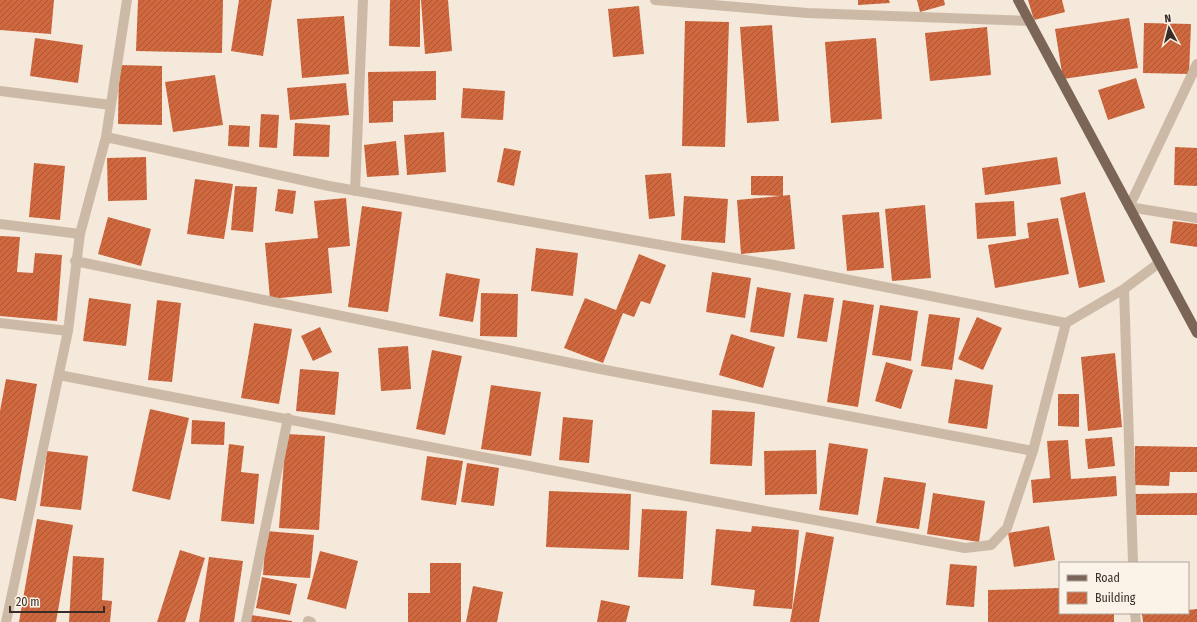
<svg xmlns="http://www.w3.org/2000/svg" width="1197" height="622" font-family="'Fira Sans Condensed',sans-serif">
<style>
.building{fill:url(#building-hatch)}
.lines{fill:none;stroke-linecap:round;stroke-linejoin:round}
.minor{stroke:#cdbaa6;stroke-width:10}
.major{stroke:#7b6557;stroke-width:10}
</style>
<defs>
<pattern id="building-hatch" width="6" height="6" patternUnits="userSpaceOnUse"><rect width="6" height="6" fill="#cf683e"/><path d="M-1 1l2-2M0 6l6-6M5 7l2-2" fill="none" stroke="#a95634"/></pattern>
</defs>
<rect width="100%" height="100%" fill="#f4e9db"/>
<!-- building -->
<path class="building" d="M0 0H54L51 34 0 30Z
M138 0H223L222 53 136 51Z
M239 0H272L263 56 231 51Z
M390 0H420V47L389 46Z
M421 0H448L452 51 425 54Z
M858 0H889L890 3 858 5Z
M917 0H944L945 5 920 12Z
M1028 0H1062L1065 12 1034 20Z
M639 6 644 54 613 57 608 9Z
M344 16 349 74 302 78 297 19Z
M1129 18 1138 68 1063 79 1055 29Z
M685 21 729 22 725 147 682 146Z
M1144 23 1191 24 1189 74 1143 73Z
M772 25 779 121 747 123 740 27Z
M987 27 991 75 930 81 925 33Z
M35 38 83 45 78 83 30 76Z
M876 38 882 119 831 123 825 42Z
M119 65 162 66V125L118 124Z
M436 71V100L393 101V122L369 123 368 72Z
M215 75 223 125 173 132 165 82Z
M1136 78 1145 108 1108 120 1098 90Z
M346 83 349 115 290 120 287 88Z
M463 88 505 91 503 120 461 118Z
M261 114 279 115 277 148 259 147Z
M295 123 330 125 329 157 293 156Z
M229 125 250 126 249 147 228 146Z
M444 132 446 172 407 175 404 135Z
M396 141 399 175 367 177 364 145Z
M1175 147 1197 148V186L1174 185Z
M504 148 521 151 514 186 497 182Z
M146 157 147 200 108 201 107 158Z
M1057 157 1061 184 985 195 982 168Z
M34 163 65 166 60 220 29 217Z
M671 173 675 216 649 219 645 175Z
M751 176H783V196L751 195Z
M195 179 233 184 224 239 187 234Z
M235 186 257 187 253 232 231 230Z
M278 189 296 191 293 214 275 211Z
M1085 192 1105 282 1079 288 1060 198Z
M790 195 795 249 741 254 737 200Z
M684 196 728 199 725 243 681 240Z
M346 198 350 246 328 248 332 293 270 299 265 243 318 238 314 201Z
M1014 201 1016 236 977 239 975 203Z
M925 205 931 278 892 281 885 209Z
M362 206 402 212 388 312 348 307Z
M879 212 884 268 847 271 842 215Z
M108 217 151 229 141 266 98 254Z
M1058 218 1069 274 995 288 988 245 1029 238 1027 223Z
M1173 221 1197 224V247L1170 243Z
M0 236 20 237 17 272 33 273 35 253 62 255 57 321 0 316Z
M536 248 578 253 573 296 531 291Z
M639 254 666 265 650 304 641 301 634 317 623 313 603 363 564 348 585 298 616 310Z
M712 272 751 278 745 318 706 312Z
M446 273 480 279 473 322 439 316Z
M757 287 791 293 784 337 750 332Z
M481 293 518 294 517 337 480 336Z
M804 294 834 298 827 342 797 338Z
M89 298 131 304 126 346 83 341Z
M157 300 181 303 172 382 148 380Z
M843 300 874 305 858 407 827 402Z
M880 305 918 311 911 361 872 355Z
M929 314 960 318 952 370 921 366Z
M977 317 1002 328 983 370 958 359Z
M254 323 292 329 279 404 241 398Z
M320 327 332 352 313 361 301 336Z
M731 334 775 347 763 388 719 375Z
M408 346 411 389 381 391 378 348Z
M432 350 462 356 445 435 416 429Z
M1115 353 1122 427 1088 431 1081 357Z
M886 362 913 370 901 409 875 401Z
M300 369 339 372 335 415 296 411Z
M6 379 37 384 16 501 0 498V411Z
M955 379 993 385 987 429 948 423Z
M491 385 541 392 531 456 481 449Z
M1058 394H1079V427L1058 426Z
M150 409 189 418 170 500 132 491Z
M712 410 755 412 752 466 710 464Z
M563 417 593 420 589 463 559 460Z
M192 420 225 422 224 445 191 444Z
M286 434 325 436 319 530 279 528Z
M1112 437 1115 466 1088 469 1085 439Z
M1068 440 1071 479 1116 476 1117 496 1033 503 1031 480 1050 478 1047 441Z
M829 443 868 449 858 515 819 510Z
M229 444 244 446 241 472 259 474 254 524 221 521Z
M1135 446 1197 447V472H1170L1169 486 1135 485Z
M816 450 817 494 765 495 764 451Z
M47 451 88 456 81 510 40 506Z
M427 456 463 461 456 505 421 500Z
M467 463 499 468 494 506 461 502Z
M884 477 926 483 919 529 876 523Z
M549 491 631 494 629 550 546 547Z
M933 493 985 501 979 542 927 534Z
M1197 493V515H1134V494Z
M642 509 687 511 683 579 638 577Z
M37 519 73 525 56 622H19Z
M752 526 799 530 792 609 753 606 755 590 711 585 716 529 751 532Z
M1049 526 1055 560 1014 567 1008 533Z
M266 531 314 535 310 578 263 575Z
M806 532 834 537 819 622H790Z
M180 550 205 558 185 622H157Z
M320 551 358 561 346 609 307 599Z
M73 556 104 558 102 600 112 601 110 622H69Z
M209 557 243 561 234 622H199Z
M430 563H461V622H408V593H430Z
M950 564 977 566 974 607 946 605Z
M262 577 297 584 290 615 256 608Z
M473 586 503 592 497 622H466Z
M1060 588V613H1114V622H988V590Z
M601 600 630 606 626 622H597Z
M1197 609V622H1143L1142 614 1188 613V610Z
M251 615 292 621V622H250Z"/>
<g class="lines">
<!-- minor -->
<path class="minor" d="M655 0 807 13 1030 21
M1197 64 1129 207 1197 218
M0 91 111 105
M106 137 329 186 774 265 1066 323 1124 289 1159 263
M355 191 363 0
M0 224 80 234
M75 261 595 368 1033 451
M1124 289 1133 563
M0 323 68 331
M59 375 648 489 965 548 991 545 1007 528 1033 451 1066 323
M1135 613 1136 622
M308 621 311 622
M6 622 68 331 80 234 106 137 127 0
M246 622 288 418"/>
<!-- major -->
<path class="major" d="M1018 0 1197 333"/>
</g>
<!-- legend -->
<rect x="1059" y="562" width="130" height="52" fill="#fbf3e8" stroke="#ada49b"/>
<rect x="1067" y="575" width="20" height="6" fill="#7b6557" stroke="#ada49b"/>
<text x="1095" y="582" font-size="12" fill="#382e27">Road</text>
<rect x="1067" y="592" width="20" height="12" fill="url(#building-hatch)" stroke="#ada49b"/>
<text x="1095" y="602" font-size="12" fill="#382e27">Building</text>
<!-- north arrow -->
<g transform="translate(1169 28) rotate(353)" stroke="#fbf3e8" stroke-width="3" paint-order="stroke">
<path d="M0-3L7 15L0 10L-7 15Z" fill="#382e27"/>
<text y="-6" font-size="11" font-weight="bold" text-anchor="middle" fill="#382e27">N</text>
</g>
<!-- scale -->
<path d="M10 606v6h94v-6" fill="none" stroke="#382e27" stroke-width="2"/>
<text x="16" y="606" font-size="12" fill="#382e27" stroke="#fbf3e8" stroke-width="3" paint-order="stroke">20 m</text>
</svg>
